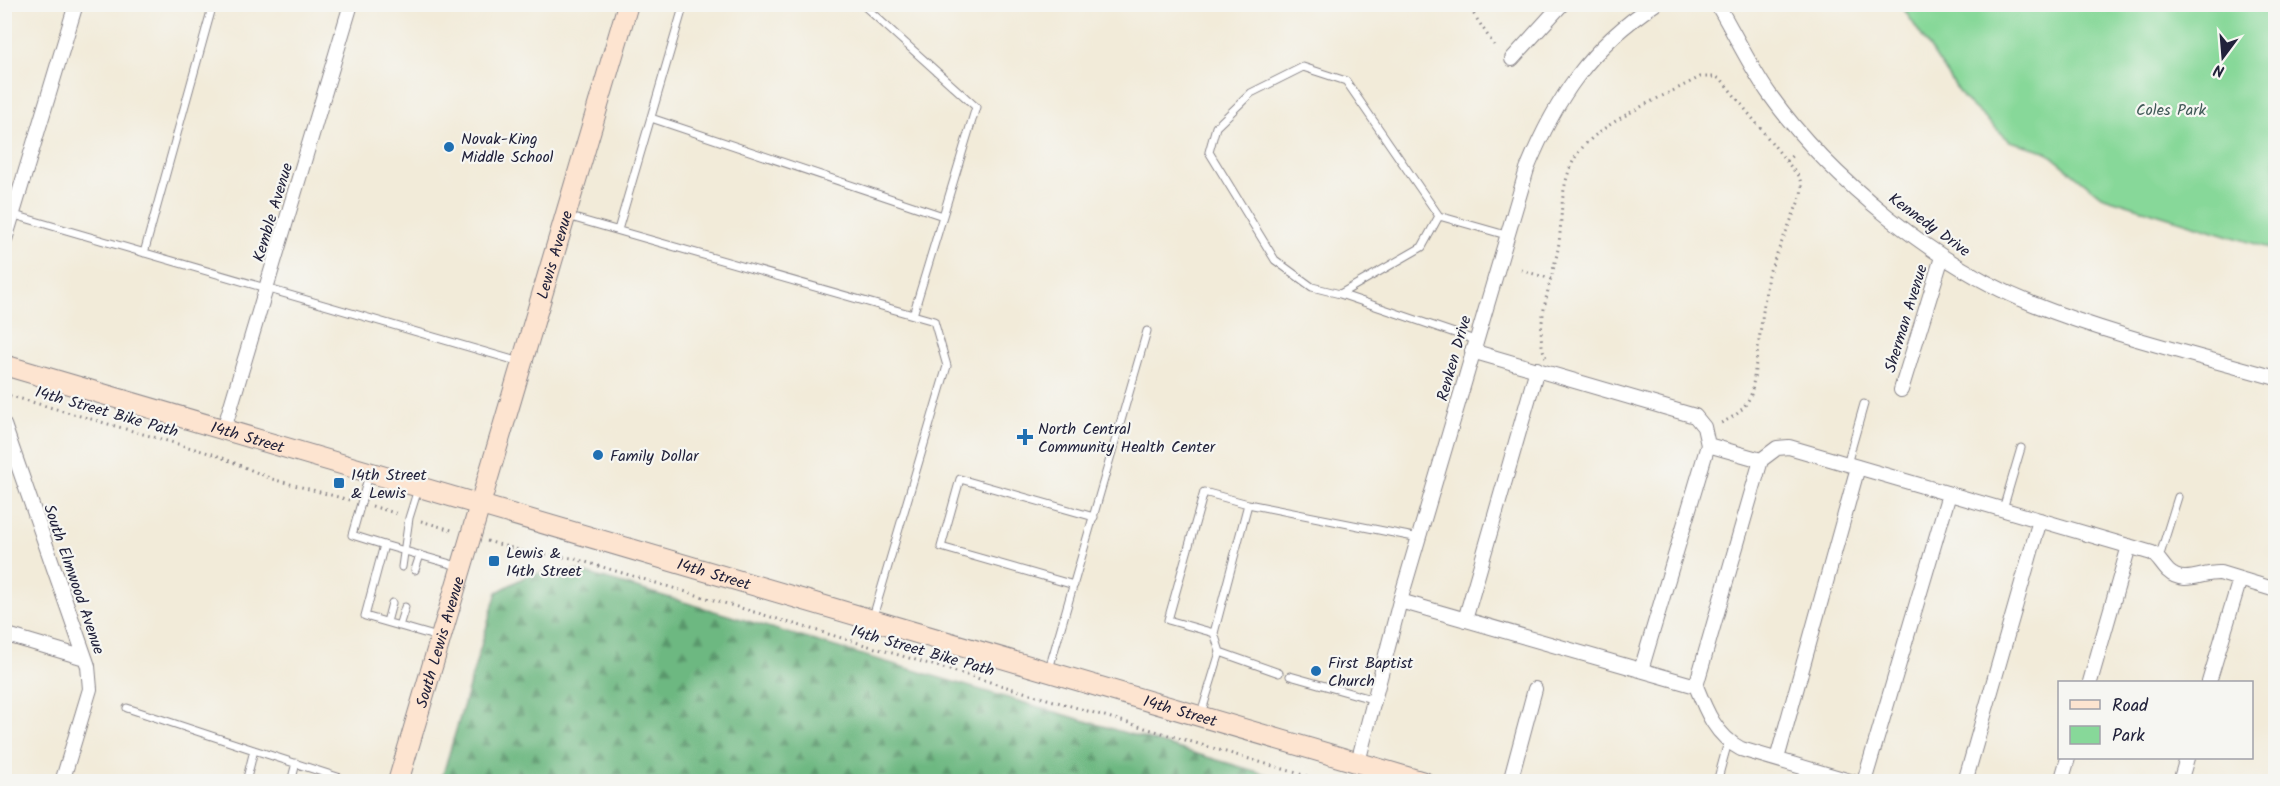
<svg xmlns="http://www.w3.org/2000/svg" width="2280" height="786" font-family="Kalam,sans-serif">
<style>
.green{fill:#87d899;stroke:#547d6a;stroke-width:1.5}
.forest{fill:url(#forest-firs);stroke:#486d5e;stroke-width:1.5}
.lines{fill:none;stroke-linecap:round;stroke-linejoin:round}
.lane-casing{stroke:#8a868a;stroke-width:9}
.street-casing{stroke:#8a868a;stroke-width:16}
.secondary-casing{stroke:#8a868a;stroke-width:22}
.path{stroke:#8a868a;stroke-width:3;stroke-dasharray:1.5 4.5;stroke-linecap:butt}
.lane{stroke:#fff;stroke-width:7}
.street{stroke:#fff;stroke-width:14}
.secondary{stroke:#fde4d0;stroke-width:20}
.poi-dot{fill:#1f6fb2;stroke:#f6f6f2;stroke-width:2}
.labels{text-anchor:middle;stroke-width:4.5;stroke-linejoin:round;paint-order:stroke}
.park-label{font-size:16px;fill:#405957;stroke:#f6f6f2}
.poi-label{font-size:16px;fill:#22223b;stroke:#f6f6f2;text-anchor:start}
.street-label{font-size:16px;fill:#22223b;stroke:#f6f6f2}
</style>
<defs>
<pattern id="forest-firs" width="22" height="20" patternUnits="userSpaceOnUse" patternTransform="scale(1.5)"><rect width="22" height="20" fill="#6db881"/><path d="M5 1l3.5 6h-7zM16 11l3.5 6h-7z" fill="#59956b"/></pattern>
</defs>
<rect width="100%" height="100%" fill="#f6f6f2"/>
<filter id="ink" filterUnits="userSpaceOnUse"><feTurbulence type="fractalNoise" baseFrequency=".0167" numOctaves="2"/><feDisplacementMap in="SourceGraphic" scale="12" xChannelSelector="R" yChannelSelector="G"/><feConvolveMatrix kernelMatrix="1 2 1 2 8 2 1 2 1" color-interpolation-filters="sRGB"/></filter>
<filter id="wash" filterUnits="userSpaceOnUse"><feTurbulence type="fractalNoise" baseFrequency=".008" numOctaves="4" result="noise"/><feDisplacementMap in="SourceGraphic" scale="24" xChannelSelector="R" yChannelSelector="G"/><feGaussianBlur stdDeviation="1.35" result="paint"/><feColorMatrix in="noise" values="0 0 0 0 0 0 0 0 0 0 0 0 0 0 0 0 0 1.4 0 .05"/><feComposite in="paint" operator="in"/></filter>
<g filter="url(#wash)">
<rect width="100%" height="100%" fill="#f2ebd9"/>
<!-- green -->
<path class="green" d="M1901 5H2275V250L2101 196 2045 151 2010 141 1964 99Z"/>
<!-- forest -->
<path class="forest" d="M579 571 1288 781H441L497 592 530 574Z"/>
</g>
<g filter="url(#ink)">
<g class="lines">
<!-- lane casing -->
<g class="lane-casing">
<path id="lane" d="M862 4 976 107 913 315
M651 118 943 216
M4 212 520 362
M567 216 934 321 947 366 873 617
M1439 216 1422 247 1340 294 1312 287 1275 260 1209 152 1216 127 1251 93 1303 67 1346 81 1439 216 1506 235
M618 230 684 4
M144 253 213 4
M1340 294 1475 340
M1847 464 1864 404
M369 475 352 535 384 545
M1248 504 1214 633 1168 620 1204 492 1248 504 1419 538
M2003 509 2021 448
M2159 558 2178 497
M402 567 409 518 418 489
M415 570 420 555
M1074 585 941 547 960 479 1094 517
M387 622 392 603
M399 626 405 607
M438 637 365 616 384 545 461 567
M1220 652 1279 673
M1049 669 1147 331
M1290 676 1375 700
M127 708 254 750
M1201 714 1220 652 1214 633
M246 782 254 750 353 782
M291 782 296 763
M1717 782 1728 742"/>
</g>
<!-- street casing -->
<g class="street-casing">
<path id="street" d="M1717 4C1735 34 1750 67 1770 95 1829 178 1937 266 2033 304 2111 335 2195 355 2276 378
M1512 59 1562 4
M4 243 76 4
M1472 351 1695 416 1704 427 1708 445 1761 460
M1901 390 1942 257
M4 425 88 666 90 689 62 782
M224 429 351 4
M1400 601 1696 686
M1465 620 1537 369
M4 634 85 658
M1641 670 1708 445
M2090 682 2129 546
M2209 682 2240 579
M1777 759 1858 467
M1358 762 1400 601 1527 169C1556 98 1590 47 1655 4
M1510 782 1535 689
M1853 782 1741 749C1716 736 1706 711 1696 686L1761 460 1777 448 1789 447 2152 553C2159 558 2162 565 2168 571 2184 586 2202 572 2220 573L2276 590
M1864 782 1949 494
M1965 782 2040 520
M2061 782 2068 758
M2180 782 2187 758"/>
</g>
<!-- secondary casing -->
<g class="secondary-casing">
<g id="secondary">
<path id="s1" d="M4 365 1424 782"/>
<path id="s2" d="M398 782 628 4"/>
</g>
</g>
<!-- path -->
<path class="path" d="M1467 4 1494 45
M1786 161 1794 154
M1521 270 1551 279
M1546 357C1532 333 1553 276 1558 249 1562 226 1560 203 1566 181 1569 169 1574 157 1582 148 1607 119 1665 96 1700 77H1716L1722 80 1799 177 1802 186 1801 196 1768 275 1752 392C1745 410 1736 416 1719 424
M4 394 216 455 272 479 349 500
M372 506 398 514
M421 521 455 531
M487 541 526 552 572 558 1327 782"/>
<!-- lane -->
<use href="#lane" class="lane"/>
<!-- street -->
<use href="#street" class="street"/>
<!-- secondary -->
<use href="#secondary" class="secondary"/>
</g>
</g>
<!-- markers -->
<g class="poi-dot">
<circle cx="449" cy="147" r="6"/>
<path d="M1022 428h6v6h6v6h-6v6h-6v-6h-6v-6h6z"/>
<circle cx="598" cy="455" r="6"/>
<rect x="333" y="477" width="12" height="12" rx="3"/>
<rect x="488" y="555" width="12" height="12" rx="3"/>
<circle cx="1316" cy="671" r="6"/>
</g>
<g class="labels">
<!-- park labels -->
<g class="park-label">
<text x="2171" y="115">Coles Park</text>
</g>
<!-- poi labels -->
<g class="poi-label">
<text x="461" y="144">Novak-King<tspan x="461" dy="18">Middle School</tspan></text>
<text x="1038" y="434">North Central<tspan x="1038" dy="18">Community Health Center</tspan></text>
<text x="610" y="461">Family Dollar</text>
<text x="351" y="480">14th Street<tspan x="351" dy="18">&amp; Lewis</tspan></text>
<text x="506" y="558">Lewis &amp;<tspan x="506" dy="18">14th Street</tspan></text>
<text x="1328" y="668">First Baptist<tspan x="1328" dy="18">Church</tspan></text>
</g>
<!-- street labels -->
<g class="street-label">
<text transform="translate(272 212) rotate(-73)" y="6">Kemble Avenue</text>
<text transform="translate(1930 224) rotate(36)" y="6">Kennedy Drive</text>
<text dy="6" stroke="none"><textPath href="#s2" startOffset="550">Lewis Avenue</textPath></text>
<text transform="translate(1905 318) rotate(-73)" y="6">Sherman Avenue</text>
<text transform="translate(1453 358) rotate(-74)" y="6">Renken Drive</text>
<text transform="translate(107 411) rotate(16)" y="6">14th Street Bike Path</text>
<text dy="6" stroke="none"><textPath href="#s1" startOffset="254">14th Street</textPath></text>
<text dy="6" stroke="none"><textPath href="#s1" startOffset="740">14th Street</textPath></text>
<text transform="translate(75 579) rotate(71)" y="6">South Elmwood Avenue</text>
<text dy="6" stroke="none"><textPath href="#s2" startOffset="146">South Lewis Avenue</textPath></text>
<text transform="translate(923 650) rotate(16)" y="6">14th Street Bike Path</text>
<text dy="6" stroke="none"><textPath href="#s1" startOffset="1226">14th Street</textPath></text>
</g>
</g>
<!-- margin -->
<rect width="2280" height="786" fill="none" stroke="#f6f6f2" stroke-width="24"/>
<!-- legend -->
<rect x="2058" y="681" width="195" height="78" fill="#f6f6f2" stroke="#a1a1a9" stroke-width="1.5"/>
<rect x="2070" y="700" width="30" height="9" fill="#fde4d0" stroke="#a1a1a9" stroke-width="1.5"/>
<text x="2112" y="711" font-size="18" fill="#22223b">Road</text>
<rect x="2070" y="726" width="30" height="18" fill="#87d899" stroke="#a1a1a9" stroke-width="1.5"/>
<text x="2112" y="741" font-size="18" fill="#22223b">Park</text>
<!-- north arrow -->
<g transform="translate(2223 57) rotate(196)" stroke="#f6f6f2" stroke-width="4.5" paint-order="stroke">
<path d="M0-4.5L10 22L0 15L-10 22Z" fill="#22223b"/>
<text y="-9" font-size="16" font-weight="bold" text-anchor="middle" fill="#22223b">N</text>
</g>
</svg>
